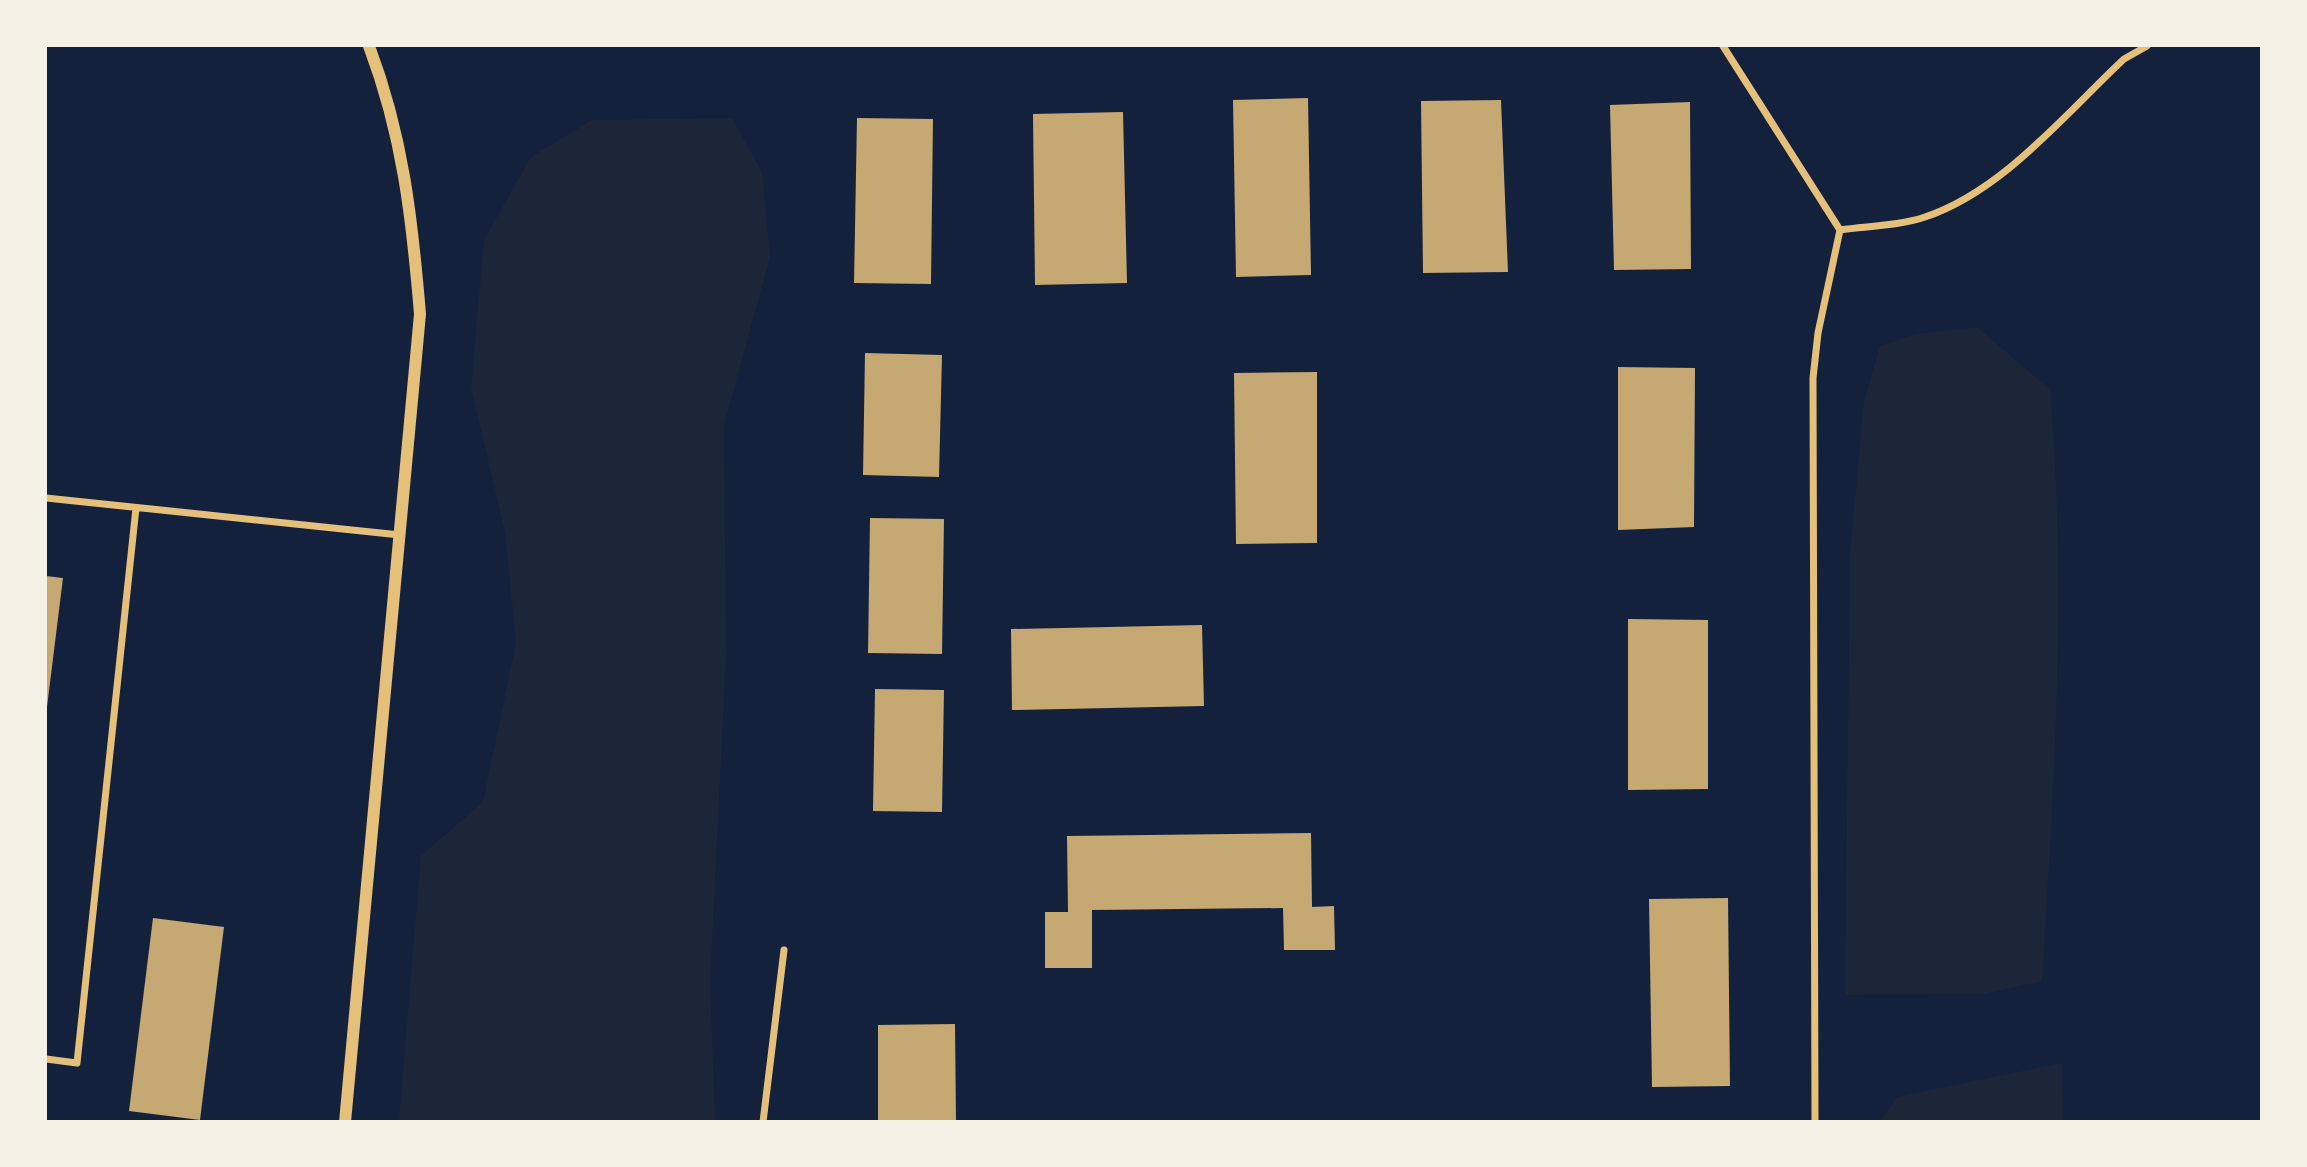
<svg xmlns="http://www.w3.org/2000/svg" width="2307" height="1167" font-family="'DM Sans',sans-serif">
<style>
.green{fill:#1d2539}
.building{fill:#c6a872}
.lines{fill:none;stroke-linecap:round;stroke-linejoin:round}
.minor{stroke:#e5c07b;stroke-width:7}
.tertiary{stroke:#e5c07b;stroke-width:12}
</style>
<rect width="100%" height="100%" fill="#14213d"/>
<!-- green -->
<path class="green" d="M732 118 762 172 770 257 724 425 726 656 710 982 715 1121H399L421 856 483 802 516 642 505 532 471 388 484 240 531 157 592 120Z
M1977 327 2050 390C2067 587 2054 785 2042 981L1984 994 1845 995 1850 555 1864 401 1880 346 1915 334Z
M2062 1063 2063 1121H1880L1897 1097Z"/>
<!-- building -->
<path class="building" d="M1308 98 1311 275 1236 277 1233 100Z
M1501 100 1508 272 1423 273 1421 101Z
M1690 102 1691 269 1614 270 1610 105Z
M1123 112 1127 283 1035 285 1033 114Z
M857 118 933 119 931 284 854 283Z
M865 353 942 355 939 477 863 475Z
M1618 367 1695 368 1694 527 1618 530Z
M1317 372V543L1236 544 1234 373Z
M870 518 944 519 942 654 868 653Z
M46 576 63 578 47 707 46 706Z
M1628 619 1708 620V789L1628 790Z
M1202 625 1204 706 1012 710 1011 629Z
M875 689 944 690 942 812 873 811Z
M1311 833 1312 907 1334 906 1335 950H1284L1283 908 1092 910V968H1045V912H1068L1067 836Z
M1728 898 1730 1086 1652 1087 1649 899Z
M153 918 224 927 200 1120 129 1111Z
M955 1024 956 1122H878V1025Z"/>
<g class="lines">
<!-- minor -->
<path class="minor" d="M1723 46 1840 230
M1840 230C1867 226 1899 226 1925 217 2003 191 2065 114 2124 59L2147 46
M46 498 400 535
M46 1059 77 1063 136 508
M763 1122 784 950
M1815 1122 1813 378 1818 333 1840 230"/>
<!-- tertiary -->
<path class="tertiary" d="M345 1122 420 314C412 218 403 136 369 46"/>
</g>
<!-- border -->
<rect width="2307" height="1167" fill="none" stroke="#f6f1e7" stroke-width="94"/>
</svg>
